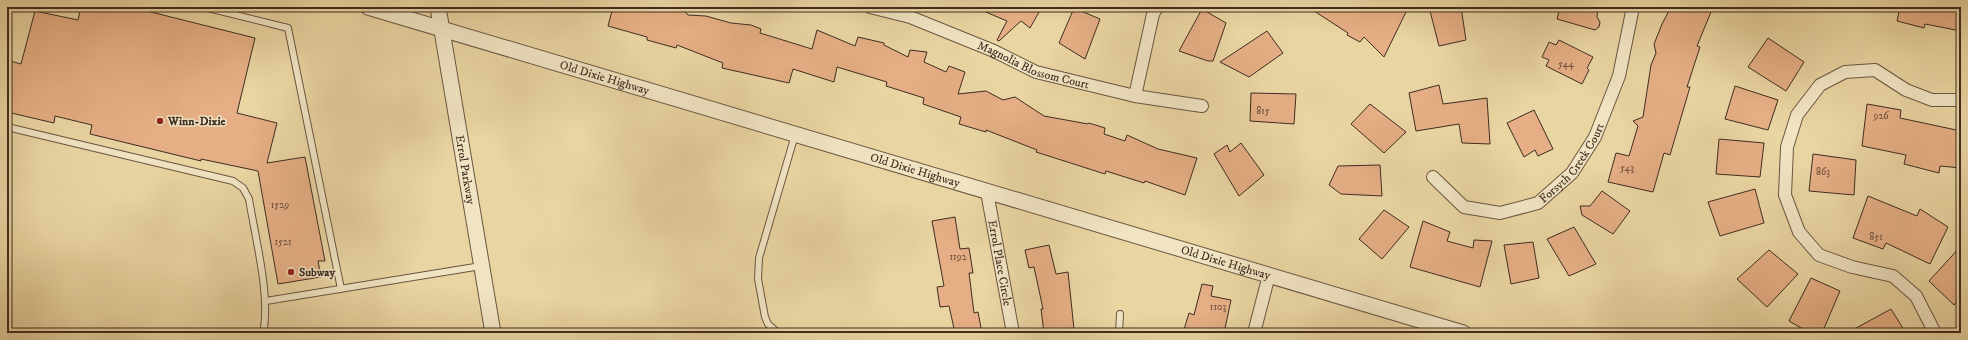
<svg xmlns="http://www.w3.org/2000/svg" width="1968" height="340" font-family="'IM FELL DW Pica',serif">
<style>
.building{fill:#e5ae84;stroke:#3f2c22}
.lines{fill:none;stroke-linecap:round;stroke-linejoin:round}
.service-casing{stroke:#6a5642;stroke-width:8}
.minor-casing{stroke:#6a5642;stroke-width:14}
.tertiary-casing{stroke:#6a5642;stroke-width:17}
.service{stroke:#f1e4c3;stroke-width:6}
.minor{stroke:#f1e4c3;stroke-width:12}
.tertiary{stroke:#f1e4c3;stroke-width:15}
.poi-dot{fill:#8f2418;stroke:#f1e4c3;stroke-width:1.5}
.labels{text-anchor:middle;stroke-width:3;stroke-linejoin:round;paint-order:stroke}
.number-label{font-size:10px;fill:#684c3a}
.street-label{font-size:12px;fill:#3f2c22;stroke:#f1e4c3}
.poi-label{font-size:12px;font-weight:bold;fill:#3f2c22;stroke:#f1e4c3;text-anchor:start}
</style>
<rect width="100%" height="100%" fill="#e9d5a2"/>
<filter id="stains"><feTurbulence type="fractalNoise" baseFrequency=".005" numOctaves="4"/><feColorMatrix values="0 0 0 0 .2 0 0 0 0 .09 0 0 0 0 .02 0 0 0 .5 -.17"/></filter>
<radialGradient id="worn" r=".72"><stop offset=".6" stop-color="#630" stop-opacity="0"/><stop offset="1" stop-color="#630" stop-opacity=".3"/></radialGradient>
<!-- building -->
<path class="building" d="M81 7H131L255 38 237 113 277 123 267 163 305 157 325 261H318L321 277 278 284 258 171 201 159V161L90 134 92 125 55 116 54 123 7 112V60L21 64 35 11 78 20Z
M613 7H681L688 15 706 16 731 23 751 25 761 29 760 33 812 49 817 30 855 46 858 37 884 43V45L908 57 910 50 927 52 924 62 946 72 949 66 965 72 958 94 986 91 1003 100 1015 97 1044 116 1088 124 1089 123 1105 128 1104 134 1125 141 1127 135 1158 149 1197 158 1185 195 1145 181 1144 183 1106 171 1105 174 1036 152 1037 150 986 130V132L959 124 961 117 923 104 924 98 886 86 887 82 837 67 834 82 793 69 789 83 722 68 723 63 677 45 676 48 647 40V37L608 26Z
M974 7H1042L1030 28 1021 21 999 41 997 40 1007 21Z
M1308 7H1400L1407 10 1384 57 1364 37 1360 42 1347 35 1348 33Z
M1429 7H1461L1466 40 1439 46Z
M1560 7H1598L1597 17 1600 22 1599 27 1595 30 1557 19Z
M1671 7H1713L1697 46 1700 47 1687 87H1690L1670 155 1664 153 1653 192 1608 182 1616 153 1629 156 1638 126 1633 121 1643 117 1651 65 1656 53 1654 44 1662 24Z
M1900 7H1961V31L1925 24 1924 28 1897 21Z
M1074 8 1100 19 1085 59 1059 43Z
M1202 9 1226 23 1213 61H1208L1179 51Z
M1267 31 1283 53 1249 77 1220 62Z
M1768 38 1804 62 1786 91 1748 67Z
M1559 40 1593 57 1587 68 1589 70 1582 84 1546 66 1549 60 1542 57 1549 42 1556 45Z
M1439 85 1443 104 1487 98 1490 144 1462 143 1459 124 1416 131 1409 93Z
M1735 86 1778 100 1768 130 1725 119Z
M1251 93 1296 94 1294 124 1250 121Z
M1370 104 1406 132 1384 153 1351 124Z
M1867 104 1901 110 1900 118 1961 131V168L1940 166 1939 173 1904 164 1906 155 1862 146Z
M1534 110 1553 149 1538 156 1535 150 1524 157 1507 123Z
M1719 139 1764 143 1760 177 1716 174Z
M1241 143 1264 175 1239 196 1214 154 1227 145 1230 152Z
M1813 154 1856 160 1854 195 1809 191Z
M1380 165 1382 196 1341 194 1329 185 1338 166Z
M1755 189 1764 223 1720 236 1708 202Z
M1602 191 1630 211 1613 234 1582 215 1580 206H1590Z
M1868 196 1917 216 1920 209 1948 227 1930 264 1886 243 1883 249 1853 238Z
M1384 210 1409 227 1382 259 1359 239Z
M955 217 960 249 969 248 973 273H969L974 313 978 312 982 333H955L949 306 940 307 937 287 944 286 932 221Z
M1423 221 1450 232 1447 241 1473 248 1474 240 1492 241 1480 287 1410 267Z
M1574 227 1596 264 1569 276 1547 239Z
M1533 242 1539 278 1511 284 1504 245Z
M1049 245 1056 274 1068 272 1074 329 1044 333 1041 309H1043L1034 267 1029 268 1025 250Z
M1961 246V297L1954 305 1929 281Z
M1769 250 1798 274 1767 307 1737 279Z
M1811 278 1840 291 1822 333H1810L1789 321Z
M1202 284 1213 286 1211 296 1231 300 1224 333H1183L1189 313 1194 315Z
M1891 309 1906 333H1847Z"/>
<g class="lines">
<!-- service casing -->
<g class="service-casing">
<path id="service" d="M204 7 288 28 341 289
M7 127 233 181 243 188 249 199C255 237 271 297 263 333
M266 301 481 266
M778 333 768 324 765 317 758 279 759 258 795 135
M1119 333 1120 314"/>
</g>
<!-- minor casing -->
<g class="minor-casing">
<g id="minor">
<path id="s1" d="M870 7 910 17 994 51 1036 72 1135 96 1202 106"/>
<path d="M1135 96 1153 14 1157 7"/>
<path id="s2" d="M1433 177 1464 207 1500 213 1538 203 1572 173 1595 137 1619 76 1633 7"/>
<path id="s3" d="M987 192 1013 333"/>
<path d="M1254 333 1269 275"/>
<path d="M1935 333 1916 296 1893 276 1852 267 1819 255 1799 232 1785 195 1787 147 1797 115 1820 85 1845 72 1875 70 1906 90 1932 100H1961"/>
</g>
</g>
<!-- tertiary casing -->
<g class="tertiary-casing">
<g id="tertiary">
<path id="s4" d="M368 7 1463 333"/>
<path id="s5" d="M438 7 493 333"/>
</g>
</g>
<!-- service -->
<use href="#service" class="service"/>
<!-- minor -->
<use href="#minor" class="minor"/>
<!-- tertiary -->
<use href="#tertiary" class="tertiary"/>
</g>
<!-- markers -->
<g class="poi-dot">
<circle cx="160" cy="121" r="4"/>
<circle cx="291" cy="272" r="4"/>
</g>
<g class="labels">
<!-- number labels -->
<g class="number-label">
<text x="1566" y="67">544</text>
<text x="1263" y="114">815</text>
<text x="1881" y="119">926</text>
<text x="1627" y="171">543</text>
<text x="1823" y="175">863</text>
<text x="280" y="208">1529</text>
<text x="1876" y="240">851</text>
<text x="283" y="245">1521</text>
<text x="958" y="260">1192</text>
<text x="1218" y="310">1103</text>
</g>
<!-- street labels -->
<g class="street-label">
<text dy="4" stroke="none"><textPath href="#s1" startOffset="174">Magnolia Blossom Court</textPath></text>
<text dy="4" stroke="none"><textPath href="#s4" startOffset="247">Old Dixie Highway</textPath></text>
<text dy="4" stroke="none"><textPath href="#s2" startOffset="172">Forsyth Creek Court</textPath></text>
<text dy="4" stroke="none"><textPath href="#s5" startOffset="165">Errol Parkway</textPath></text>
<text dy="4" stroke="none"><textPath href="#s4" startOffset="571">Old Dixie Highway</textPath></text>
<text dy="4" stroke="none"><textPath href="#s3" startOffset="72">Errol Place Circle</textPath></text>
<text dy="4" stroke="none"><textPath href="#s4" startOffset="895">Old Dixie Highway</textPath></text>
</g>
<!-- poi labels -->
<g class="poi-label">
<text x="168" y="125">Winn-Dixie</text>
<text x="299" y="276">Subway</text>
</g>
</g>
<!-- margin -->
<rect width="1968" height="340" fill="none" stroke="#e9d5a2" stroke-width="24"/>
<rect x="8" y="8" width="1952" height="324" fill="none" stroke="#3f2c22" stroke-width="2"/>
<rect x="12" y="12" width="1944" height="316" fill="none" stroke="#3f2c22"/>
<rect width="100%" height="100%" filter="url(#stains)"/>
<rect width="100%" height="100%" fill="url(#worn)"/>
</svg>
